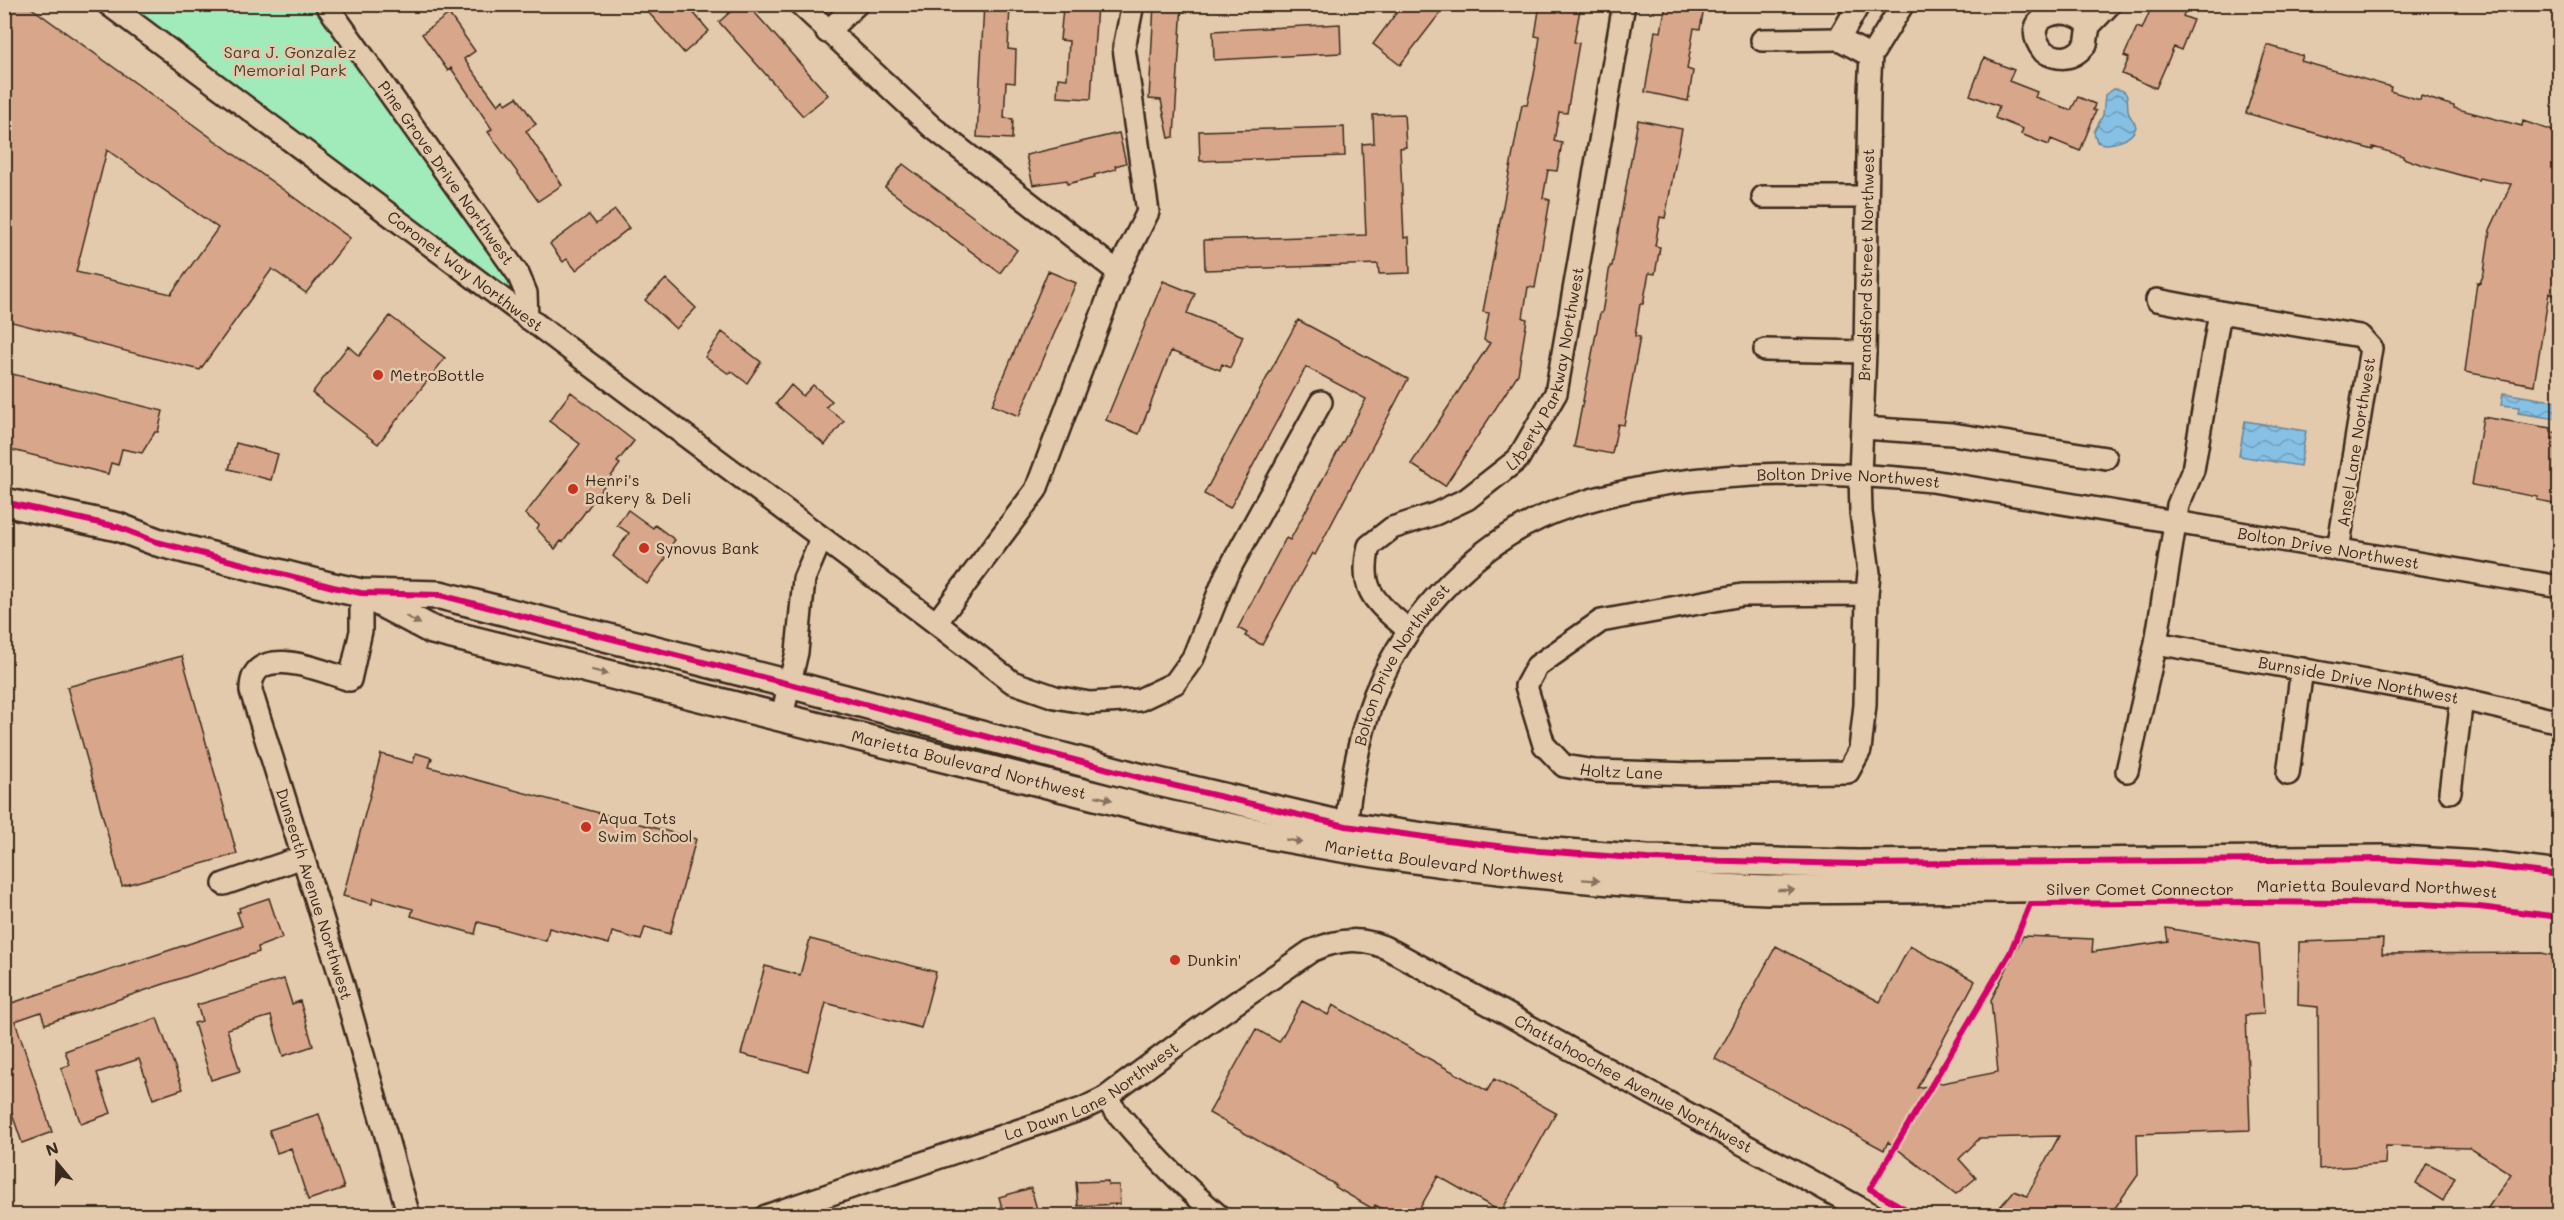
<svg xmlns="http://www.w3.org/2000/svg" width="2564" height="1220" font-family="Mali,sans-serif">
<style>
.park{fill:#a1eab9;stroke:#6e8a6c;stroke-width:1.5}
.water{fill:url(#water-waves);stroke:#688595;stroke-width:1.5}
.building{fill:#d8a78b;stroke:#3b2a1e;stroke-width:1.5;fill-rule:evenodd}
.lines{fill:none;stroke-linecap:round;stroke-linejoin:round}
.minor-casing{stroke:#3b2a1e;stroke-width:26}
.major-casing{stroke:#3b2a1e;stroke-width:32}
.minor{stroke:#e4caac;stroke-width:21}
.major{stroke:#e4caac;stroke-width:27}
.cycleway-casing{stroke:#e4caac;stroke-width:10}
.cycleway{stroke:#d6006c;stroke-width:6}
.oneway{fill:#87725e}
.poi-dot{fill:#c8321e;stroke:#e4caac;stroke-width:2}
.labels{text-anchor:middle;stroke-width:5;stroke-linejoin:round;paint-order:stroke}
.park-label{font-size:16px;fill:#453d2e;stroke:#e4caac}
.street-label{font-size:16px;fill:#3b2a1e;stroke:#e4caac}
.poi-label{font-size:16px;fill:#3b2a1e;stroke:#e4caac;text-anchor:start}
</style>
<defs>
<pattern id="water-waves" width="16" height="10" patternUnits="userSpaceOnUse" patternTransform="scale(1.5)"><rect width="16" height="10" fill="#86c1e5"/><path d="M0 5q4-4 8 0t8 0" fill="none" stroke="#6f9db9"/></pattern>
</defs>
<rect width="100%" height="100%" fill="#e4caac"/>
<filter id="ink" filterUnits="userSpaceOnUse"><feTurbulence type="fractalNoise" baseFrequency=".0167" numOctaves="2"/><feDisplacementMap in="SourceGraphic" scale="12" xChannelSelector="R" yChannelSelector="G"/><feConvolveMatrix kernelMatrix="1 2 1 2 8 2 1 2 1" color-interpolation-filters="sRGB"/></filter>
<g filter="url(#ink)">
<!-- park -->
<path class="park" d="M113 5H321L528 303Z"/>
<!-- water -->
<path class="water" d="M2114 89C2133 89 2125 103 2129 114 2131 119 2135 121 2136 127 2132 141 2109 147 2097 142L2094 132 2103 115 2105 95Z
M2503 393 2559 402V415H2557V419L2518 413 2519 407 2501 405Z
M2245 421 2306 431 2300 466 2239 456Z"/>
<!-- building -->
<path class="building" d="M4 4H26L350 238 306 293 272 269 200 370 4 320ZM107 150 218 228 171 294 76 272Z
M641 4H686L709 31 684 53Z
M739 4H747L828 95 803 116 719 22Z
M984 4H1010L1008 49 1016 50 1015 83 1006 82 1004 118 1013 119 1012 139 977 137Z
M1071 4H1097L1091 99 1057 97 1058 78 1067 79 1069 41 1060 40 1063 8H1071Z
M1154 4H1182L1174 137 1169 138 1161 100 1149 99Z
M1403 4H1447L1400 65 1373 44Z
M1540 4H1581L1574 42 1579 43 1567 113 1559 112 1554 141 1562 143 1557 171 1548 170 1543 198 1550 200 1535 288 1528 287 1523 318 1527 319 1518 374 1445 486 1411 464 1490 343 1484 340 1489 313 1483 312 1522 105H1527L1534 75 1540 37 1535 36Z
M1666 4H1705L1700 29 1694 28 1687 69 1693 71 1688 101 1645 92 1655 31 1661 32Z
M2153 4H2188L2183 16 2193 20 2181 50 2174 47 2156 88 2122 74 2129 58 2124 56 2137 27 2142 29Z
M449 14 475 51 464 59 498 105 503 100 506 104 517 97 536 124 526 131 562 185 538 201 488 132 492 129 451 68 448 71 422 34Z
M1340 24 1341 53 1214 60 1213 31Z
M2267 45 2303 56 2301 61 2391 87 2390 91 2420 100 2421 96 2454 106V108L2522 126 2523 121 2559 133V299L2549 293 2534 385 2465 372 2477 282 2480 283 2484 273 2490 230 2511 184 2479 178 2478 180 2420 164 2403 158V156L2373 147V150L2246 113Z
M1984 58 2014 70 2009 81 2037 92 2035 97 2071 110 2078 97 2095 104 2093 110 2096 111 2080 151 2051 139 2049 145 2021 134 2023 129 1995 118 1999 106 1970 95Z
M1404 114 1406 147 1400 148 1404 238 1409 237 1410 273 1379 274 1378 264 1205 270 1204 240 1366 235 1362 144 1374 143 1373 115Z
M1638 120 1682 129 1665 218 1660 217 1655 246 1660 247 1655 274 1649 273 1643 304H1640L1635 336 1640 337 1624 425 1618 424 1612 454 1574 447 1600 313H1602L1610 266H1612Z
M1344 127 1345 156 1200 161 1199 131Z
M1119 133 1126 163 1115 166 1116 169 1094 175 1095 177 1067 184V180L1033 185 1026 155Z
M903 164 1017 250 1000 273 885 187Z
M615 210 629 228 576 270 567 259 563 262 550 244 589 215 596 224Z
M1048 271 1076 283 1019 416 992 405Z
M666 279 696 308 676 329 645 300Z
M1163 281 1195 294 1187 313 1243 336 1230 368 1222 364 1220 370 1171 351 1139 434 1106 420Z
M390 316 445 358 378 444 312 393 348 346 359 356Z
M1298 320 1408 379 1315 555 1312 553 1262 645 1245 636 1247 633 1238 628 1286 538 1290 540 1366 399 1306 367 1230 508 1204 494Z
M722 332 761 362 747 383 731 371 729 374 705 357Z
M4 372 163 411 158 432H155L142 453 122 449 118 465 111 463 108 474 4 448Z
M791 385 803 396 813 385 832 401 826 407 844 421 825 445 776 404Z
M571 392 634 441 617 462 620 464 563 542 561 541 555 549 537 529 539 525 525 514 580 444 549 421Z
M2483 417 2551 428V432L2559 433V504L2537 500 2538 497 2472 485Z
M236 443 278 454 271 480 229 469Z
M628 510 653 528 655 525 675 540 663 556 666 558 647 584 613 556 629 533 617 525Z
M182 656 237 854 122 886 67 687Z
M416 753 432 758 429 767 696 839 670 934 645 927 641 940 612 932 609 944 549 928 546 941 478 922 475 934 411 916 413 909 373 898 372 904 343 896 381 754 413 763Z
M269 898 282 938 258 947 259 952 45 1024 41 1012 15 1021 52 1132 22 1143 4 1090V999H7L9 1004 242 926 237 912H240L239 908Z
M2166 928 2259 944 2264 1014 2246 1015 2250 1130 2137 1134 2138 1175 2110 1215H1993L2014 1191 2027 1196 2059 1136 1980 1138 1959 1159 1976 1178 1956 1194 1888 1142 1884 1150 1715 1059 1776 946 1880 1002 1910 946 1975 981 1917 1088 1998 1072 1991 1000 2023 936 2093 939 2092 952 2168 941Z
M810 939 936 972 921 1028 826 1003 808 1071 741 1054 765 966 800 975Z
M2383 939 2382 954 2542 953 2559 957V1215H2483L2511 1174 2470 1148 2386 1146 2385 1164 2319 1169 2318 1007 2298 1005 2299 942Z
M284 979 292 1004 300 1001 313 1046 283 1056 271 1016 227 1029 240 1071 211 1080 194 1023 202 1021 197 1005Z
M1302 1001 1328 1015 1333 1005 1487 1091 1494 1079 1556 1113 1501 1212 1438 1176 1416 1215H1394L1375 1205 1373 1209 1335 1187 1336 1185 1209 1113 1256 1029 1279 1042Z
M157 1018 183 1089 153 1099 139 1059 97 1073 111 1113 81 1124 61 1068 70 1065 65 1051Z
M319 1114 344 1188 308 1200 291 1148 277 1153 269 1130Z
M2427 1163 2455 1177 2443 1201 2416 1184Z
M1108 1181V1185H1119L1120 1204 1078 1206 1076 1182Z
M1031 1188 1038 1213 1029 1215H1004L999 1197Z"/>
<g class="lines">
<!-- minor casing -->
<g class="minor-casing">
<g id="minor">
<path id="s1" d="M108 4 936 623 1012 682 1055 697 1090 703 1139 700 1175 683 1193 658 1226 575 1321 402"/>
<path id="s2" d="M326 4 518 274 526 293 527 318"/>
<path d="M800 4 932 127 1118 272"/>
<path d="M1859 4 1839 39 1871 56"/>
<path d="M2089 26C2070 0 2014 16 2044 52 2061 61 2074 59 2086 44L2089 26 2110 4"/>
<path d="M827 32 857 4"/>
<path d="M1762 40 1839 39"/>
<path d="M1763 197H1867"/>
<path d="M2157 300 2220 312"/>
<path d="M1765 350 1865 352"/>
<path d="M1863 428 1952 434 2106 458"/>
<path id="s3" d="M361 593V631L350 680C323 671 250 640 251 691L343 985 409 1216"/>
<path id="s4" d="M1867 594 1742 595 1601 621 1537 666 1526 686 1544 745 1564 766 1595 771 1692 774 1848 772 1860 750 1865 705 1867 594 1869 573 1861 512 1860 475 1865 352 1869 92 1871 56 1903 4"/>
<path d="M936 623 1036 490 1118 272 1148 212 1124 48 1133 4"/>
<path id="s5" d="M1409 631C1377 602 1358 593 1369 546L1392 528 1435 514 1467 499 1518 459 1556 393 1624 4"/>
<path id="s6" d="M2156 643 2449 696 2560 722"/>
<path d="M782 716 797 652 804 579 821 539"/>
<path d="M2127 771 2156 643 2178 505 2193 470 2220 312 2360 336 2371 348 2338 550"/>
<path d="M2288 774 2302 669"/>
<path d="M2450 792 2462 699"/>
<path id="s7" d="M1344 841C1350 791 1357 741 1375 694 1408 612 1483 535 1568 507 1682 469 1814 469 1932 481L2560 587"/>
<path d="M224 884 303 857"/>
<path d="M1105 1098C1140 1141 1176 1180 1219 1216"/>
<path id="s8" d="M766 1216 1082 1109 1105 1098 1204 1025 1311 951C1340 938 1365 936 1394 952L1874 1216"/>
</g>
</g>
<!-- major casing -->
<g class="major-casing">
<g id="major">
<path d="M4 502 118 527 157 542 333 587 361 593 440 595 789 684 1146 779 1346 826 1439 839 1540 851 1647 859 1858 864 2383 859 2480 865 2560 875"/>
<path id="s9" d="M368 596 432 630 1171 815C1369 859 1563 883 1767 890L2380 885 2463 888 2560 901"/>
</g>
</g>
<!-- minor -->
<use href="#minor" class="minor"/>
<!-- major -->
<use href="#major" class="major"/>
<!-- cycleway casing -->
<g class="cycleway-casing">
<path id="cycleway" d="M4 502 118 527 157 542 333 587 361 593 440 595 789 684 1146 779 1346 826 1439 839 1540 851 1647 859 1858 864 2383 859 2480 865 2560 875
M1918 1216 1870 1189 2010 953 2030 904 2252 902 2421 904 2479 907 2560 917"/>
</g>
<!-- cycleway -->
<use href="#cycleway" class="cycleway"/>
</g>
<!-- one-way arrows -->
<defs><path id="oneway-solid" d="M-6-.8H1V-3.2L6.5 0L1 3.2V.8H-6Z" transform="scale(1.5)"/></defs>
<g class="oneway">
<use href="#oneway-solid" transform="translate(413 620) rotate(28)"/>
<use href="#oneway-solid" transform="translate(600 672) rotate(14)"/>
<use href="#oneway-solid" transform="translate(1104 798) rotate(14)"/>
<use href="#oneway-solid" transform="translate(1294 841) rotate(10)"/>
<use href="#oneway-solid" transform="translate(1591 880) rotate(4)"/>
<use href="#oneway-solid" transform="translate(1786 890)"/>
</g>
</g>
<!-- markers -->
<g class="poi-dot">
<circle cx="378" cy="375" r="6"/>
<circle cx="573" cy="489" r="6"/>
<circle cx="644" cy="548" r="6"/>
<circle cx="586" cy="827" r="6"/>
<circle cx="1175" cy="960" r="6"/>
</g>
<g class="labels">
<!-- park labels -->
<g class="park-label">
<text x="290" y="58">Sara J. Gonzalez<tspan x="290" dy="18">Memorial Park</tspan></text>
</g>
<!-- street labels -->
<g class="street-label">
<text dy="6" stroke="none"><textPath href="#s2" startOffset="207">Pine Grove Drive Northwest</textPath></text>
<text dy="6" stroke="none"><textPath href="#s4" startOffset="1256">Brandsford Street Northwest</textPath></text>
<text dy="6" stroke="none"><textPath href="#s1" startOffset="446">Coronet Way Northwest</textPath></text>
<text dy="6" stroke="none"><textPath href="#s5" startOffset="372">Liberty Parkway Northwest</textPath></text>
<text transform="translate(2356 442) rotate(-81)" y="6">Ansel Lane Northwest</text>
<text dy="6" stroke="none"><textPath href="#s7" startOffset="711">Bolton Drive Northwest</textPath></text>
<text dy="6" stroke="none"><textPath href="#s7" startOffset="1197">Bolton Drive Northwest</textPath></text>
<text dy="6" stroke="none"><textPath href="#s7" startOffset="189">Bolton Drive Northwest</textPath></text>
<text dy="6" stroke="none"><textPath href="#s6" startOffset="206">Burnside Drive Northwest</textPath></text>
<text dy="6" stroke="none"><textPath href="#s9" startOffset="626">Marietta Boulevard Northwest</textPath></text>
<text dy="6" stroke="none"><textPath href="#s4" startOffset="518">Holtz Lane</textPath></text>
<text dy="6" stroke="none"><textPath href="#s9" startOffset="1112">Marietta Boulevard Northwest</textPath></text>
<text x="2140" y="895">Silver Comet Connector</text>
<text dy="6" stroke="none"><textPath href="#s9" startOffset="2046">Marietta Boulevard Northwest</textPath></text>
<text dy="6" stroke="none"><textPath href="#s3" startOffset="420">Dunseath Avenue Northwest</textPath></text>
<text dy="6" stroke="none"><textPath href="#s8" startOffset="972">Chattahoochee Avenue Northwest</textPath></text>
<text dy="6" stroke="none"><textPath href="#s8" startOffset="350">La Dawn Lane Northwest</textPath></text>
</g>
<!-- poi labels -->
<g class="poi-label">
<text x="390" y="381">MetroBottle</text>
<text x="585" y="486">Henri's<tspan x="585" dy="18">Bakery &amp; Deli</tspan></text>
<text x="656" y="554">Synovus Bank</text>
<text x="598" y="824">Aqua Tots<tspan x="598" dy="18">Swim School</tspan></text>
<text x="1187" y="966">Dunkin'</text>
</g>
</g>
<!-- margin -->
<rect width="2564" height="1220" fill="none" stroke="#e4caac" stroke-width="24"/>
<rect x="12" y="12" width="2540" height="1196" fill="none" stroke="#3b2a1e" stroke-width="2" filter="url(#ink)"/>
<!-- north arrow -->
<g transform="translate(57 1163) rotate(341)" stroke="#e4caac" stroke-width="4.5" paint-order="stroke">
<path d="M0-4.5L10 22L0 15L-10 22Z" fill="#3b2a1e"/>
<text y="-9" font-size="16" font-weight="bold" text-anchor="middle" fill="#3b2a1e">N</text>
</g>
</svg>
